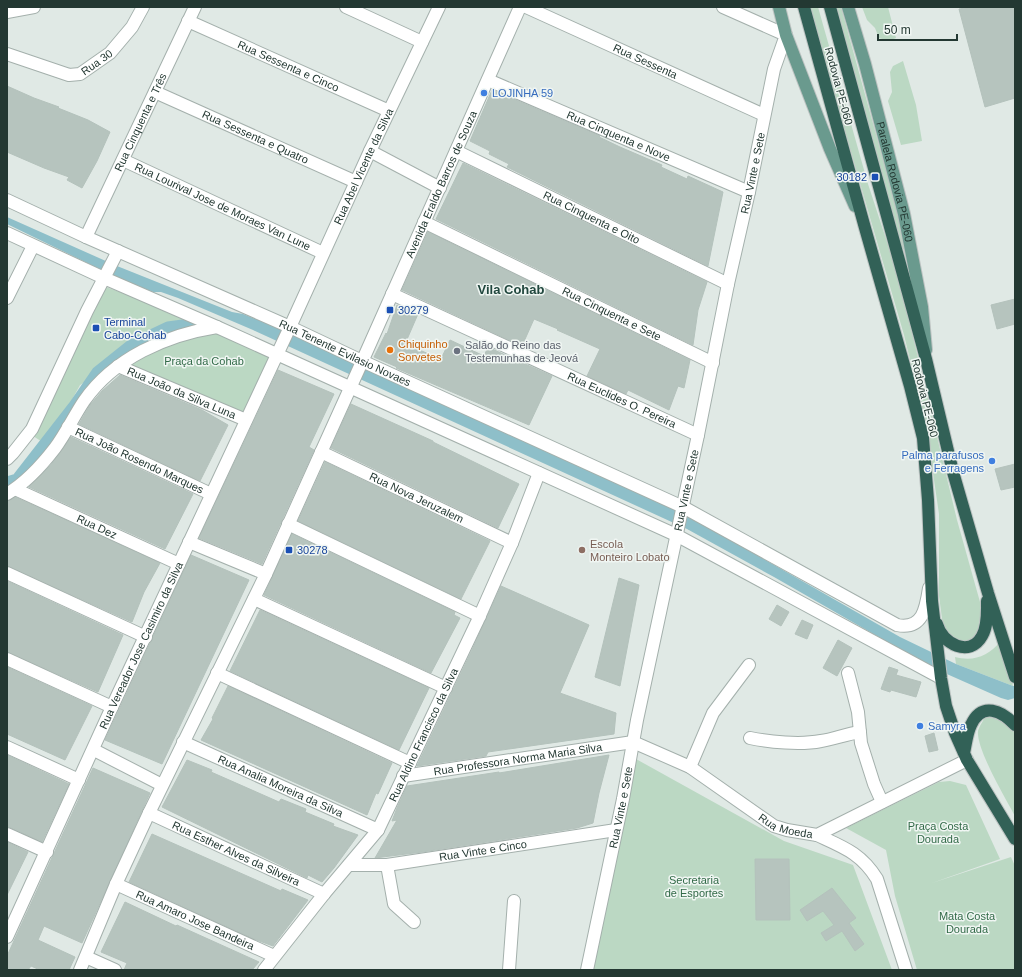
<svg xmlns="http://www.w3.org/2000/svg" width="1022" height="977" font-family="Helvetica,sans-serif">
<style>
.green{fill:#bbd8c3}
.water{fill:#8ebfc9}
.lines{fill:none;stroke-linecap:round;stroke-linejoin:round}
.canal{stroke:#8ebfc9;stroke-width:11}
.building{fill:#b6c4be;stroke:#b4c2bc}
.minor-casing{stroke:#a4b0ac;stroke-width:14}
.major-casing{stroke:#bdc3c2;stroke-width:14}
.highway-casing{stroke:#bdc3c2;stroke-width:14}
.minor{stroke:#fff;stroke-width:12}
.major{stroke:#6a9a8e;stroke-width:12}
.highway{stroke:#326157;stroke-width:12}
.shop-dot{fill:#3f7fe0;stroke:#f0f6f3;stroke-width:1.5}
.transit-dot{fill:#1a4fb4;stroke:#f0f6f3;stroke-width:1.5}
.food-dot{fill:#e8710a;stroke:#f0f6f3;stroke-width:1.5}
.worship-dot{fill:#6b7280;stroke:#f0f6f3;stroke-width:1.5}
.education-dot{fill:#8d6e63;stroke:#f0f6f3;stroke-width:1.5}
.labels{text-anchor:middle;stroke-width:3;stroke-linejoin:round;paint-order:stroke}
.street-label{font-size:11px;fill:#233832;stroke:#f0f6f3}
.shop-label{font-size:11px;fill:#366cbe;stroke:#f0f6f3;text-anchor:start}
.transit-label{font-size:11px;fill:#164399;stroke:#f0f6f3;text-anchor:start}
.food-label{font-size:11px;fill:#c56008;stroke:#f0f6f3;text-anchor:start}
.worship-label{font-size:11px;fill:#5b616d;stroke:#f0f6f3;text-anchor:start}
.park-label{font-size:11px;fill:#326a48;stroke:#f0f6f3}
.education-label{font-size:11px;fill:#785e54;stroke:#f0f6f3;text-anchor:start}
.quarter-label{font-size:13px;font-weight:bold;fill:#21473e;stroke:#f0f6f3}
</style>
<rect width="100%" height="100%" fill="#e0e9e5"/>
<!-- green -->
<path class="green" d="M809 7H818L868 184 890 251 908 316 957 520 980 602 981 624 976 637 964 642 950 638 943 626 939 596V514L926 425 904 335Z
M831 7H841L907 247 900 251Z
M862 7H888L896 38 889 41 879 38 875 28 867 20Z
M903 61 916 105 922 141 901 145 888 101 892 92 890 72 893 66Z
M106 287 206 324 271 355 244 417 118 361 80 385 47 445 30 434 37 427Z
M1001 641 1013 686 956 664 955 657C974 662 988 656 1001 641Z
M996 716 1015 731V816C1006 799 976 749 978 731 979 727 983 721 985 717Z
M636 759 784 841 853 865 892 970H592Z
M950 781 966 785 1000 859 932 883 1011 857 1015 866V970H917L895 896 886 850 846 828 939 782Z"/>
<!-- water -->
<path class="water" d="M7 217 117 266 232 312 243 314 281 329 558 457 691 516 713 530 900 637 956 664 1013 686H1015V698L1008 700 1001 698 931 667 774 577 687 529 253 330 178 298 161 292H153L114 276 7 224Z"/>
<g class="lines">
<!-- canal -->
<path class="canal" d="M7 482 17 479 73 407 97 372 132 344 168 327 190 324"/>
</g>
<!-- building -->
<path class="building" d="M971 7H1015V98L985 107 959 9Z
M7 86 34 98 59 107 58 108 88 120 110 132 97 161 82 188 67 180 69 177 44 168 7 152Z
M492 90 600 136 599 137 620 147 662 165 661 167 687 179 688 176 723 192 708 266 507 167 509 164 489 154 490 151 470 141Z
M463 163 707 282 698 310 693 345 436 219Z
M428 232 690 360 684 388 678 386 669 410 628 390 626 394 587 376 600 349 557 330 558 329 534 319 522 346 402 290Z
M1015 299V324L997 329 991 305Z
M397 305 418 314 405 344 441 359 450 340 484 356 488 347 516 360 552 376 529 425 396 368 397 367 374 357 386 333 387 334Z
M278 370 334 394 309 447 314 450 262 564 199 538Z
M120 375 202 410 228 425 200 481 79 424 90 405 102 391Z
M351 404 433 441V442L519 484 498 528 331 448Z
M71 437 193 494 165 549 29 487 50 466Z
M325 462 490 541 461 599 298 521Z
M1015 464V487L1001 490 995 469Z
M15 497 160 563 144 592 132 622 7 566V501Z
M292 534 455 612 454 615 460 618 431 673 264 595Z
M191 555 249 580 162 764 105 740Z
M619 578 639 585 620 686 595 677Z
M7 581 123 635 98 692 7 652Z
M501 586 589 625 560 693 616 713 614 734 488 752 486 756 417 766 472 650Z
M777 605 789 612 781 626 769 619Z
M260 610 429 688 399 750 230 671Z
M802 620 813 625 807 639 795 634Z
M838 640 852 648 837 676 823 668Z
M7 667 92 706 65 760 7 734Z
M889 667 898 670 896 675 921 682 916 697 891 690 890 692 881 689Z
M228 686 392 763 378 794 376 793 367 815 201 740 213 719 212 718Z
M934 733 938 750 929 752 925 736Z
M7 755 69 784 42 842 7 826Z
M609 755 599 793 593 823 577 828 422 852 375 858 397 820 392 821 397 808 407 786 499 772V773Z
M187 760 212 770 211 772 279 802 281 799 306 809 305 812 334 824 333 826 358 835 334 868 322 882 308 875 307 878 162 807Z
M93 768 150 793 82 943 44 926 38 940 75 957 69 970H40L31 966 28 970H7V956Z
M152 834 281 891 282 889 308 900 273 946 254 939 129 882Z
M7 842 28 852 7 895Z
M755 859H789L790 920H756Z
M832 888 856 918 849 923 864 944 855 951 842 931 826 941 821 933 834 925 823 911 807 921 800 910Z
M125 902 176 926 177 925 259 962 252 970H124L127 963 101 952Z"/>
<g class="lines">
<!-- minor casing -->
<g class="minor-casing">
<g id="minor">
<path d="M346 7 422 42"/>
<path id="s1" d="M526 7 764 115"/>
<path d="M7 12 34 7"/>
<path id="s2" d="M188 21 389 111"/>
<path id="s3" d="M7 54 69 75 80 74 110 53 132 27 143 7"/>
<path id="s4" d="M488 80 749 192"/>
<path id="s5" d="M155 92 356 182"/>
<path d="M370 151 440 188"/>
<path id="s6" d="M456 151 728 284"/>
<path id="s7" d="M123 160 323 253"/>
<path id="s8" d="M7 200 86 237 290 327 362 361 683 507 897 625C923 630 926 608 929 588"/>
<path id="s9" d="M424 222 713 363"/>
<path d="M7 233 104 278 217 327 676 535 941 678"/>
<path id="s10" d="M86 237 195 7"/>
<path id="s11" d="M392 294 698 435"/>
<path d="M7 298 33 246"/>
<path id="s12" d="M118 366 246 420"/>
<path id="s13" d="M68 427 211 494"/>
<path id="s14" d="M321 452 512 543"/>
<path d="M7 459 13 453 32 429 87 311 118 251"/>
<path id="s15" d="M15 489 179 564"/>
<path d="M7 494C25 483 42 465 55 448 66 433 74 416 84 401 114 358 166 335 217 327"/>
<path d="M288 524 480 616"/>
<path d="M189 542 266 574"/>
<path d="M7 573 146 637"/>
<path d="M254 599 446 688"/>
<path d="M7 659 112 707"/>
<path d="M217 673 410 763"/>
<path d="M848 673 858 712 861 743 874 784 882 802"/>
<path d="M750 738C770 742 800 745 821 741 834 739 846 734 860 732"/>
<path id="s16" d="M183 742 378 830"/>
<path id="s17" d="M633 742 690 767 774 826 787 830 817 835 967 760"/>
<path d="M7 747 79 780"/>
<path d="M94 750 162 785"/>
<path d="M690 767 713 713 749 665"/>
<path id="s18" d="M403 776 633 742"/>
<path id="s19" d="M149 813 324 894"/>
<path d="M7 834 47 852"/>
<path d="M817 835C843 847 861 853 877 879L906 970"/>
<path id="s20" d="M349 865H387L616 830"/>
<path d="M387 865 394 904 414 922"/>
<path id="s21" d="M116 884 274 956"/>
<path id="s22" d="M7 937 112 707 290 327 370 151 439 7"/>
<path d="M86 957 115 970"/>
<path id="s23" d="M80 970 116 884 149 813 266 574 361 364 520 7"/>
<path id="s24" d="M264 970 324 894 378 830 477 622 512 543 539 473"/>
<path d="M509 970 514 901"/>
<path id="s25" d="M587 970 623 799 637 720 698 435 728 284 749 192 774 69 786 35 723 7"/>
</g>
</g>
<!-- major casing -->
<g class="major-casing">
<g id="major">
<path d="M779 7 786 35 830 149 855 206"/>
<path id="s26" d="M848 7 865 64 904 214 922 307 926 350"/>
</g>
</g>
<!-- highway casing -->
<g class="highway-casing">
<path id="highway" d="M804 7 865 228 910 386 923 438 928 500 932 601 941 678 946 706 955 733 967 760 1015 839
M830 7 926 359 953 472 988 593 1015 677
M937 624C942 644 970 658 982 636 988 626 987 612 987 601
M964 753C966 744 967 733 971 725 982 701 1002 711 1015 725"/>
</g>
<!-- minor -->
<use href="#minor" class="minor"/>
<!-- major -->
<use href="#major" class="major"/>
<!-- highway -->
<use href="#highway" class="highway"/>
</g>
<!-- markers -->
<g class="shop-dot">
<circle cx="484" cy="93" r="4"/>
<circle cx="992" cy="461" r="4"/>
<circle cx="920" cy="726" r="4"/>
</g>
<g class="transit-dot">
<rect x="871" y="173" width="8" height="8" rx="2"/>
<rect x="386" y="306" width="8" height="8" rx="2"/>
<rect x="92" y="324" width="8" height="8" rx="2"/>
<rect x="285" y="546" width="8" height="8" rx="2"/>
</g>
<circle class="food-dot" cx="390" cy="350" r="4"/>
<circle class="worship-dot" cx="457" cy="351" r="4"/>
<circle class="education-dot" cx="582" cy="550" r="4"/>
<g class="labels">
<!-- street labels -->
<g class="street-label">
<text dy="4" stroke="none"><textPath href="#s3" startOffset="97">Rua 30</textPath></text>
<text dy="4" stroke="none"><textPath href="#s1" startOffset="131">Rua Sessenta</textPath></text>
<text dy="4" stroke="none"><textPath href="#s2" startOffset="110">Rua Sessenta e Cinco</textPath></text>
<text transform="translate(839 86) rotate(75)" y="4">Rodovia PE-060</text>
<text dy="4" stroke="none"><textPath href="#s10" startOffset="127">Rua Cinquenta e Três</textPath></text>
<text dy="4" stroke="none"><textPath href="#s4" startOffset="142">Rua Cinquenta e Nove</textPath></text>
<text dy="4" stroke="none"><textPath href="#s5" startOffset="110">Rua Sessenta e Quatro</textPath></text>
<text dy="4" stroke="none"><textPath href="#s22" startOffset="849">Rua Abel Vicente da Silva</textPath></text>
<text dy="4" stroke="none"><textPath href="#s25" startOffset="814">Rua Vinte e Sete</textPath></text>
<text dy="4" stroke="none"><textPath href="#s26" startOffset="181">Paralela Rodovia PE-060</textPath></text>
<text dy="4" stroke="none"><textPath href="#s23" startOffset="865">Avenida Eraldo Barros de Souza</textPath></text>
<text dy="4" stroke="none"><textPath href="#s7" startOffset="110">Rua Lourival Jose de Moraes Van Lune</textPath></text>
<text dy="4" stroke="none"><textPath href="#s6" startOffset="151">Rua Cinquenta e Oito</textPath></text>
<text dy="4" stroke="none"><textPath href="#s9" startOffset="209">Rua Cinquenta e Sete</textPath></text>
<text dy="4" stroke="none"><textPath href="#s8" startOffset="371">Rua Tenente Evilasio Novaes</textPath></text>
<text dy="4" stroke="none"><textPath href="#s12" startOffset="69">Rua João da Silva Luna</textPath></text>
<text transform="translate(925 398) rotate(76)" y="4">Rodovia PE-060</text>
<text dy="4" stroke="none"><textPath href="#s11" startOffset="253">Rua Euclides O. Pereira</textPath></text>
<text dy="4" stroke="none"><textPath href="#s13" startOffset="79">Rua João Rosendo Marques</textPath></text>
<text dy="4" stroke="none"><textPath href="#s25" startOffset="490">Rua Vinte e Sete</textPath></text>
<text dy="4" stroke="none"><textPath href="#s14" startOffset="106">Rua Nova Jeruzalem</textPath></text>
<text dy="4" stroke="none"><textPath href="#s15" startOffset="90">Rua Dez</textPath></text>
<text dy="4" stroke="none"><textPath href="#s22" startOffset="321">Rua Vereador Jose Casimiro da Silva</textPath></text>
<text dy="4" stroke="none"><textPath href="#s24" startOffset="286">Rua Aldino Francisco da Silva</textPath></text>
<text dy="4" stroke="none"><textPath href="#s18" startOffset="116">Rua Professora Norma Maria Silva</textPath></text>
<text dy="4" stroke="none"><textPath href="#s16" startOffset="107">Rua Analia Moreira da Silva</textPath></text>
<text dy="4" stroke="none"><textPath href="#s25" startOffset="166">Rua Vinte e Sete</textPath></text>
<text dy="4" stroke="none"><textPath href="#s17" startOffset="176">Rua Moeda</textPath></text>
<text dy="4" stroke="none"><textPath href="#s20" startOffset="135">Rua Vinte e Cinco</textPath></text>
<text dy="4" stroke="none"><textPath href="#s19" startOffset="96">Rua Esther Alves da Silveira</textPath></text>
<text dy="4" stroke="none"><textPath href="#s21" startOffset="87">Rua Amaro Jose Bandeira</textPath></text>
</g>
<!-- shop labels -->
<g class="shop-label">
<text x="492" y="97">LOJINHA 59</text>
<text x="984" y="459" text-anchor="end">Palma parafusos<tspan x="984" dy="13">e Ferragens</tspan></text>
<text x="928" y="730">Samyra</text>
</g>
<!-- transit labels -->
<g class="transit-label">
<text x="867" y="181" text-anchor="end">30182</text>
<text x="398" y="314">30279</text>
<text x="104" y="326">Terminal<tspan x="104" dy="13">Cabo-Cohab</tspan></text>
<text x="297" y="554">30278</text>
</g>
<!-- food labels -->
<g class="food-label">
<text x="398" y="348">Chiquinho<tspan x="398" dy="13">Sorvetes</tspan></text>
</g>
<!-- worship labels -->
<g class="worship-label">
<text x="465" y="349">Salão do Reino das<tspan x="465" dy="13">Testemunhas de Jeová</tspan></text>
</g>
<!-- park labels -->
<g class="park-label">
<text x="204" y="365">Praça da Cohab</text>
<text x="938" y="830">Praça Costa<tspan x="938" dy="13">Dourada</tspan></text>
<text x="694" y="884">Secretaria<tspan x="694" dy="13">de Esportes</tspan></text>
<text x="967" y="920">Mata Costa<tspan x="967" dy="13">Dourada</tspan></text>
</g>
<!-- education labels -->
<g class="education-label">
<text x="590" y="548">Escola<tspan x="590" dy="13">Monteiro Lobato</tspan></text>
</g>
<!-- quarter labels -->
<g class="quarter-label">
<text x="511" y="294">Vila Cohab</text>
</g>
</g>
<!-- border -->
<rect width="1022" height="977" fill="none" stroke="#233832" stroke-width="16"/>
<!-- scale -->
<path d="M878 34v6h79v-6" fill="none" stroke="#233832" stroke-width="2"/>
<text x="884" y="34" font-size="12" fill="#233832" stroke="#f0f6f3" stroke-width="3" paint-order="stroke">50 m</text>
</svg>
